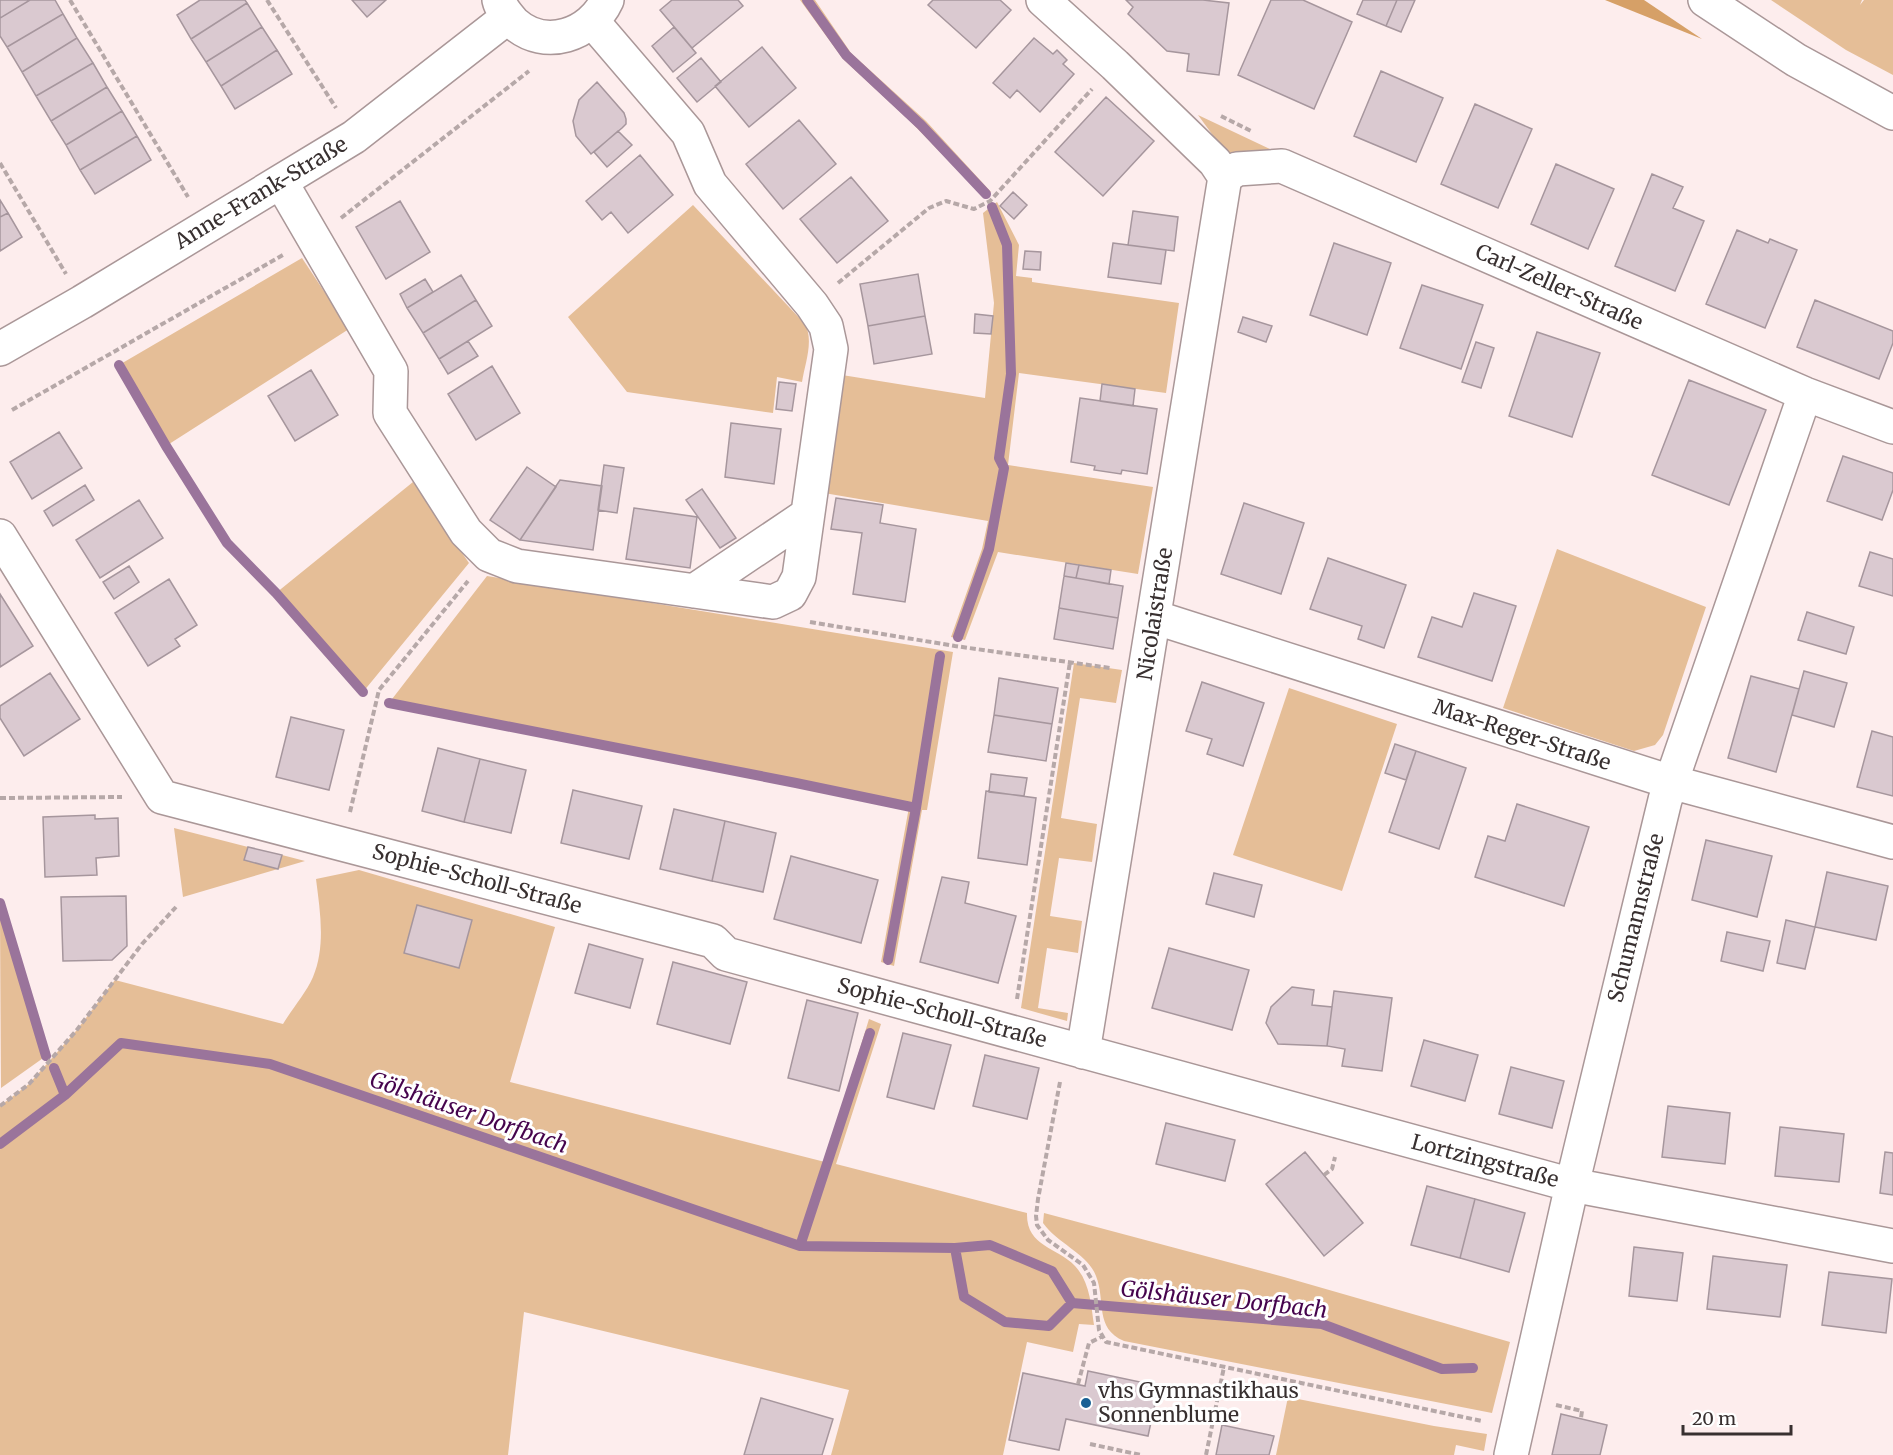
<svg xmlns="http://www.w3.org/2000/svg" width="1893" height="1455" font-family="Merriweather,serif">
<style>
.green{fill:#e5be97}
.forest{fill:#d6a067}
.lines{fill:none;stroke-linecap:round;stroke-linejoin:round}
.stream{stroke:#9a749b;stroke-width:10}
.building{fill:#dac9d0;stroke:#a6969d;stroke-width:1.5}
.minor-casing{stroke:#aa9798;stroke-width:36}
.path{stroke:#b6a8a8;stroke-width:4;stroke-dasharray:6 3;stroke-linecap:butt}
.minor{stroke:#fff;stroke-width:33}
.poi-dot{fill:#196094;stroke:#fff;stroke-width:2}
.labels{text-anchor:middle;stroke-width:6;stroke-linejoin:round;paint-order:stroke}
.street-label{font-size:21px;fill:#383030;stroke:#fff}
.poi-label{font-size:21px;fill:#383030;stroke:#fff;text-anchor:start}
.water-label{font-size:22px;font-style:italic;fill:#46044d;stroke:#fff}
</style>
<rect width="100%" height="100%" fill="#fdeded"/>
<!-- green -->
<path class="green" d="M800 0H815L851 53 926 121 991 192 982 195 909 120 843 59Z
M1771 0H1862L1860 5 1864 0H1893V75L1846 50Z
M1198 115 1274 151 1228 156Z
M997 202 1019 245 1016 276 1032 278V282L1179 303 1166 393 1019 373 1008 465 1153 487 1138 574 998 552 965 640 951 637 982 549 988 521 824 493 842 375 985 398 994 303 983 213Z
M693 205 805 324C814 341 805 363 802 382L777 377 773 413 627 392 568 317Z
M302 258 349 329 166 446 119 365Z
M413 482 469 563 363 692 276 593Z
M1557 549 1706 607 1663 735 1655 745 1634 751 1503 708Z
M487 576 953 652 927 810H922L894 966 881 962 909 807 796 783 389 703Z
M1074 663 1122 670 1116 703 1080 698 1061 818 1097 824 1092 862 1059 858 1050 916 1082 921 1078 953 1047 948 1038 1008 1068 1013 1067 1021 1021 1008Z
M1289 688 1397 724 1342 891 1233 855Z
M174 828 248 847 244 860 278 869 282 855 305 861 183 897Z
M359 870 555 927 510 1082 825 1162 869 1019 881 1024 836 1164 1027 1213C1026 1247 1057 1247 1075 1266 1090 1282 1091 1305 1094 1325L1079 1324 1073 1352 1027 1342 1003 1455H831L849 1390 524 1312 508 1455H0V1106L29 1084 76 1031 115 980 283 1024C292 1009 306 993 313 977 326 946 320 911 316 879Z
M4 915 46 1056 1 1088 0 917Z
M1044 1213 1284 1277 1510 1342 1492 1413 1124 1341C1094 1328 1106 1301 1096 1276 1088 1254 1058 1244 1043 1223Z
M1288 1397 1434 1426 1487 1434 1484 1451 1456 1445 1454 1455H1276Z"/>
<!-- forest -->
<path class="forest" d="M1605 0H1644L1702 39Z"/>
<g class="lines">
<!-- stream -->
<path class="stream" d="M807 0 846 55 921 125 986 194
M119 365 166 446 227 543 276 593 363 692
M958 637 989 549 1004 468 999 458 1011 374 1007 245 992 207
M389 703 796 783 916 808
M0 903 46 1056
M888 960 916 808 940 656
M54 1068 65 1095
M0 1144 65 1095 121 1043 270 1064 800 1246 955 1248 990 1245 1052 1271 1072 1303 1322 1324 1442 1369 1473 1368
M800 1246 870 1033
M955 1248 964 1297 1005 1322 1049 1326 1072 1303"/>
</g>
<!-- building -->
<path class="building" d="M0 0H30L0 18Z
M30 0H55L63 14 7 47 0 36V18Z
M200 0H245L247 3 191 39 177 15Z
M352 0H386L367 17Z
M672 0H738L743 6 692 48 660 10Z
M933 0H1000L1011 10 976 48 928 5Z
M1126 0H1203L1229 3 1219 75 1187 71 1189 54 1167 51 1128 14 1133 7Z
M1271 0H1303L1352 22 1314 109 1238 75Z
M1363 0H1397L1386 26 1357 14Z
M1397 0H1415L1401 32 1386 26Z
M247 3 262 27 206 62 191 39Z
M63 14 77 38 22 72 7 47Z
M262 27 277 50 221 86 206 62Z
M674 27 696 53 673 72 652 46Z
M77 38 93 63 36 96 22 72Z
M1034 38 1053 54 1057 50 1067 60 1063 64 1074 74 1040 112 1017 90 1010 98 993 83Z
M762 47 796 88 749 127 715 86Z
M277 50 292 74 235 109 221 86Z
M701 58 721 82 697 102 677 78Z
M93 63 107 87 51 121 36 96Z
M1381 71 1443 98 1416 162 1354 136Z
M597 82 624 113 626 119V124L622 128 591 154 576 136 573 121 579 100Z
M107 87 122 111 66 145 51 121Z
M1106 97 1154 141 1103 196 1055 152Z
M1475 104 1532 129 1498 208 1441 184Z
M122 111 137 136 80 170 66 145Z
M799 120 836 164 783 209 746 164Z
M618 131 632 145 607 167 594 152Z
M137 136 151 160 95 194 80 170Z
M640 155 673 195 628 233 611 212 602 220 586 201Z
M1556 164 1614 189 1588 249 1531 224Z
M1652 174 1683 187 1673 208 1704 221 1675 291 1615 266Z
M851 177 888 221 837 263 800 219Z
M1013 192 1027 205 1014 219 1000 206Z
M0 200 8 213 0 217Z
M400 201 430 252 386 279 356 227Z
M1133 211 1178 217 1174 251 1128 245Z
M8 213 22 237 0 251V217Z
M1737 230 1768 243 1770 239 1797 250 1765 328 1706 304Z
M1113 243 1166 250 1161 284 1108 277Z
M1334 243 1391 263 1367 335 1310 315Z
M1025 251 1041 252 1040 270 1023 269Z
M918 274 925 316 868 326 860 284Z
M461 275 476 300 423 333 407 308Z
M425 279 433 292 407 308 400 294Z
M1422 285 1483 305 1461 369 1400 348Z
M476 300 492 326 439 359 423 333Z
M1815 300 1893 331V343L1879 379 1797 347Z
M975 314 993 316 991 334 974 333Z
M925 316 932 354 874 364 868 326Z
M1243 317 1272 326 1266 342 1238 332Z
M1537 332 1600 353 1572 437 1509 416Z
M468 341 478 356 448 374 439 359Z
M1476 342 1494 348 1481 388 1462 382Z
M492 366 520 413 476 440 448 394Z
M311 370 338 415 295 441 268 396Z
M1689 380 1766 410 1729 505 1652 475Z
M779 382 796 384 792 411 776 409Z
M1102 384 1135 389 1133 406 1100 401Z
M1080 398 1157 409 1147 474 1122 470 1121 474 1094 470 1095 466 1071 462Z
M731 423 781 429 774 484 725 477Z
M59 432 82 468 32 499 10 462Z
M1843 456 1893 473V490L1882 520 1827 501Z
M604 465 624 468 617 513 598 510Z
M527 467 556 487 520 540 490 520Z
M560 480 602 486 593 550 520 540Z
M85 485 94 500 53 526 44 511Z
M702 489 736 538 720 548 686 500Z
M836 498 883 505 880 523 916 529 905 602 853 594 862 533 831 529Z
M139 500 163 538 100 578 76 540Z
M1244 503 1304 523 1281 594 1221 574Z
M634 508 697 517 690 568 626 559Z
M1870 552 1893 559V596L1859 586Z
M1328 558 1406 585 1384 648 1358 639 1362 626 1310 609Z
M1066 563 1079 565 1076 578 1064 576Z
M1079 565 1111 570 1109 584 1076 578Z
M129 566 139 582 114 599 103 582Z
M1064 576 1123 586 1118 618 1059 608Z
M169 579 197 625 175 639 180 646 148 666 115 613Z
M1474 593 1516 606 1492 681 1418 657 1432 617 1462 627Z
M0 594 33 646 0 667Z
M1059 608 1118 618 1113 649 1054 639Z
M1807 612 1854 627 1846 654 1798 640Z
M1804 671 1847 683 1834 727 1792 715Z
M50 673 80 719 24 756 0 718V706Z
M1751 676 1799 689 1776 772 1728 758Z
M999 678 1058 688 1052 724 994 715Z
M1202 682 1264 703 1243 766 1207 754 1212 739 1186 731Z
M994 715 1052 724 1046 761 988 752Z
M291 717 344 730 329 790 276 777Z
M1872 731 1893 737V796L1857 787Z
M1395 744 1416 751 1406 780 1385 773Z
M438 748 480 759 464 822 422 811Z
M1416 751 1466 768 1439 849 1389 832Z
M480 759 526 770 511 833 464 822Z
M991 774 1027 778 1024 796 989 792Z
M573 790 642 806 629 859 561 843Z
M986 791 1036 798 1027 865 978 858Z
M1517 804 1589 827 1564 906 1475 877 1488 836 1505 841Z
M674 809 725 821 712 881 660 869Z
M95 815V819L118 818 119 856 96 858 97 875 45 877 43 817Z
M725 821 776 833 763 892 712 881Z
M1706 840 1772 856 1757 917 1692 900Z
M248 847 282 855 278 869 244 860Z
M791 856 878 880 861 943 774 919Z
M1827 872 1888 886 1876 940 1815 927Z
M1214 873 1262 885 1254 917 1206 904Z
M942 877 969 882 965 903 1016 916 998 983 920 962Z
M126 896 127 946 112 960 63 961 61 897Z
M417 905 472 920 459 968 404 953Z
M1786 920 1815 927 1805 969 1777 963Z
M1727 932 1770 941 1763 971 1721 961Z
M589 944 643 959 630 1008 575 993Z
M1169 948 1249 970 1232 1030 1152 1008Z
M673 962 747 982 730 1044 657 1024Z
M1292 987 1314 990 1312 1005 1332 1007 1327 1046 1278 1044 1266 1023 1271 1007Z
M1334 991 1392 998 1382 1071 1342 1066 1345 1049 1327 1046Z
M807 1000 858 1013 839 1091 788 1078Z
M903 1033 951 1045 934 1109 887 1097Z
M1424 1040 1478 1055 1465 1101 1411 1086Z
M985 1055 1039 1068 1027 1119 973 1106Z
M1511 1067 1564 1081 1552 1128 1499 1114Z
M1668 1106 1730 1113 1725 1164 1662 1157Z
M1166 1123 1235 1140 1225 1181 1156 1164Z
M1780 1127 1844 1134 1839 1182 1775 1176Z
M1305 1152 1363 1223 1324 1256 1266 1184Z
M1885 1152 1893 1153V1195L1880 1193Z
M1427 1186 1475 1199 1460 1258 1411 1245Z
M1475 1199 1525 1213 1509 1272 1460 1258Z
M1634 1247 1683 1253 1677 1301 1629 1296Z
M1713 1256 1787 1265 1780 1317 1707 1309Z
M1829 1272 1892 1279 1886 1333 1822 1325Z
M1088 1371 1159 1386 1148 1436 1066 1419 1059 1450 1009 1440 1023 1373 1085 1386Z
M761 1398 833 1419 822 1455H744Z
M1561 1414 1607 1425 1600 1455H1552Z
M1222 1425 1274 1436 1269 1455H1216Z"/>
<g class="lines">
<!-- minor casing -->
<g class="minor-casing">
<path id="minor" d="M499 0C501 9 508 16 514 23 545 51 591 35 607 0
M1043 0 1115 65 1215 162 1225 177
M1705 0 1796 60 1893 113
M1225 177 1237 169 1282 166 1805 394 1893 427
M281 182 391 371 390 413 466 532 489 555 517 566 773 602 790 594 799 577 831 349 826 326 812 305 710 184 688 133 593 22
M0 349 82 302 354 137 508 17
M0 536 162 797 713 941 726 954 1572 1185 1893 1246
M694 591 807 515
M1154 617 1671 782 1893 842
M1083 1052 1225 177
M1511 1455 1572 1185 1665 800 1805 394"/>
</g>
<!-- path -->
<path class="path" d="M70 0 188 197
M267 0 336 108
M1221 116 1251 131
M0 163 66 274
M341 218 529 71
M838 283 929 208 946 201 974 209 990 201 1092 89
M12 410 283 255
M810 622 955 646 1110 668
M0 798 122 797
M350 812 379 690 468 581
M1017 999 1070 662
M1060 1082 1038 1199 1036 1216 1037 1225 1048 1240 1083 1265 1094 1283 1099 1330 1106 1342 1482 1421
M0 1106 29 1084 76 1031 142 944 176 907
M1324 1175 1332 1169 1335 1157
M1078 1384 1089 1343 1103 1336
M1556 1405 1582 1411 1581 1418
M1090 1444 1141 1455
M1206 1455 1224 1367"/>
<!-- minor -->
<use href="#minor" class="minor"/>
</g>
<!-- markers -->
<circle class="poi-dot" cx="1086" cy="1403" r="6"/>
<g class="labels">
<!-- street labels -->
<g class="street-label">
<text transform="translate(261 193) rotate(-31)" y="7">Anne-Frank-Straße</text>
<text transform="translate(1559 287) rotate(24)" y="7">Carl-Zeller-Straße</text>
<text transform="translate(1155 614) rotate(-81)" y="7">Nicolaistraße</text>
<text transform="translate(1522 735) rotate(18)" y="7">Max-Reger-Straße</text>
<text transform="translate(477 879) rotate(15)" y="7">Sophie-Scholl-Straße</text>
<text transform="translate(1636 918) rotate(-76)" y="7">Schumannstraße</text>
<text transform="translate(942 1013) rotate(15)" y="7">Sophie-Scholl-Straße</text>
<text transform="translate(1485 1161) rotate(15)" y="7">Lortzingstraße</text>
</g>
<!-- poi labels -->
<g class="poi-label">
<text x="1098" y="1398">vhs Gymnastikhaus<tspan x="1098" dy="24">Sonnenblume</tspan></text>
</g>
<!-- water labels -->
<g class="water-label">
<text transform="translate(469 1112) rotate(19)" y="8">Gölshäuser Dorfbach</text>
<text transform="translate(1224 1299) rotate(6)" y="8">Gölshäuser Dorfbach</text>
</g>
</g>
<!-- scale -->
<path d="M1683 1425v9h108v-9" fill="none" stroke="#383030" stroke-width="3"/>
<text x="1692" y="1425" font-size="18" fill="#383030" stroke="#ffffff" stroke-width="4.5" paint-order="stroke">20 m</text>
</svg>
